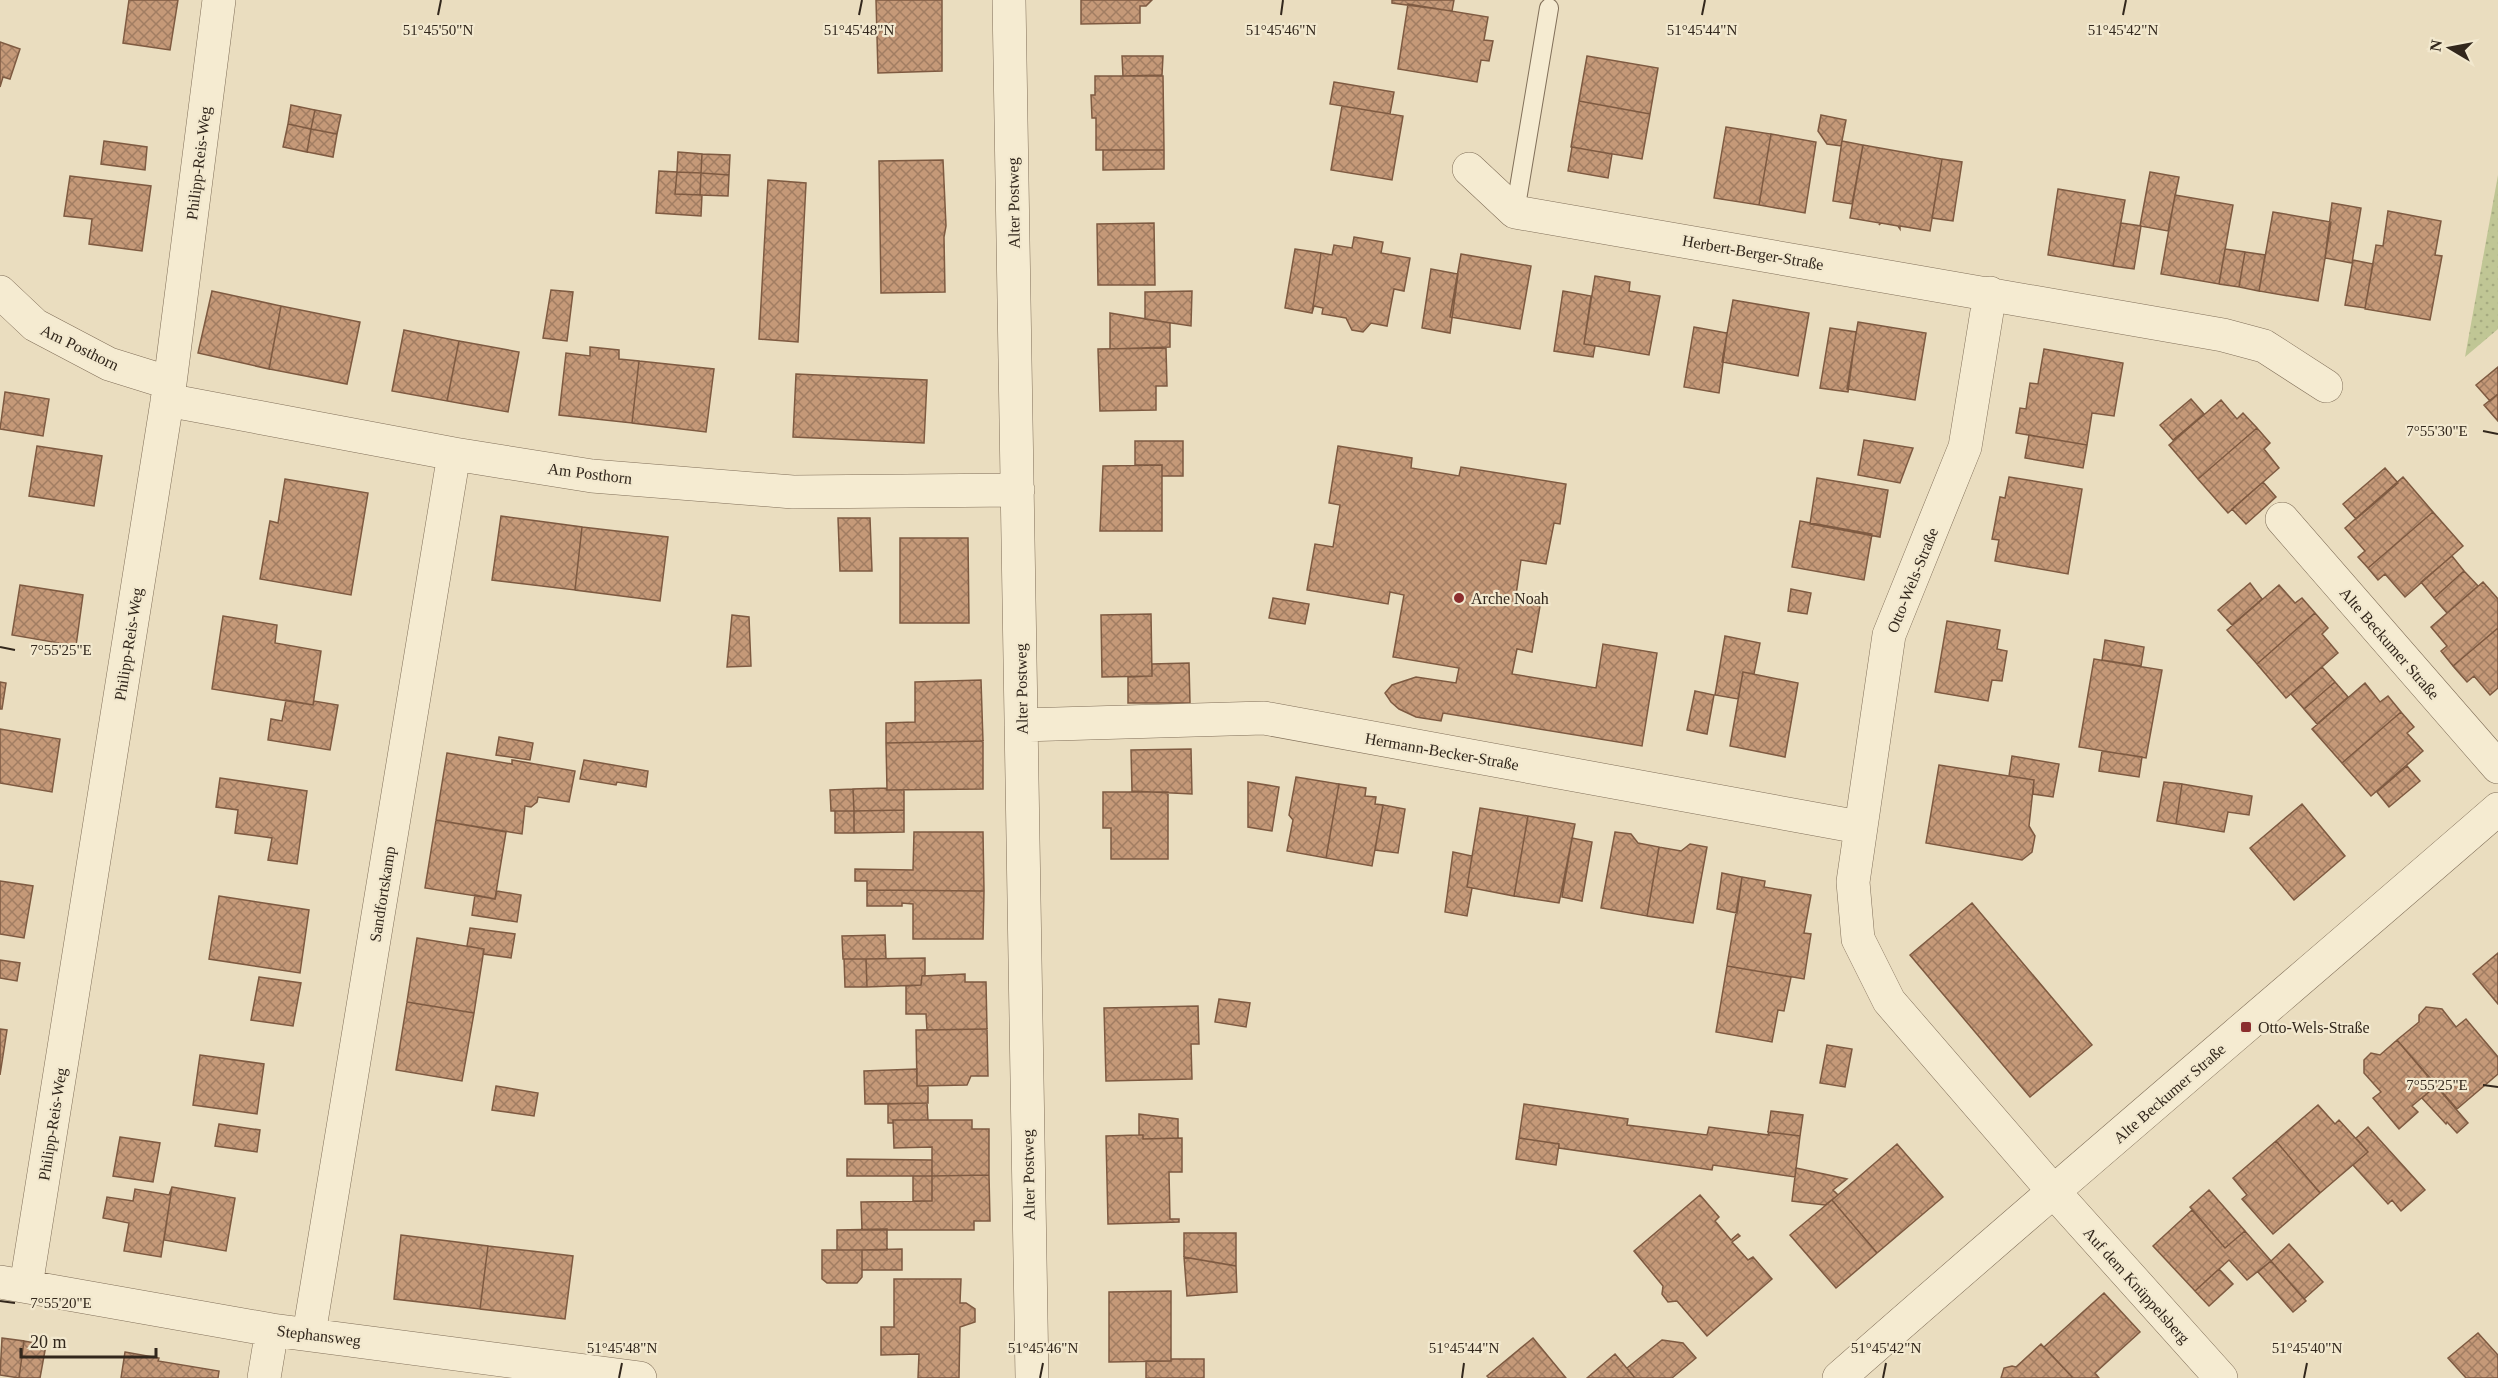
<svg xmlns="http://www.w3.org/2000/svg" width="2498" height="1378" font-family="'Times New Roman',serif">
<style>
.park{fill:url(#park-dots)}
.building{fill:url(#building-cross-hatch);stroke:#7e5a41;stroke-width:1.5}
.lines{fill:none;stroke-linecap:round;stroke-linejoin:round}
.service-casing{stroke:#816f59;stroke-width:20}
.minor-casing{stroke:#816f59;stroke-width:34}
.tertiary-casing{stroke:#816f59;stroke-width:34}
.service{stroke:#f5ebd1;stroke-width:18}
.minor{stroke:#f5ebd1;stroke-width:33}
.tertiary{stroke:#f5ebd1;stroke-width:33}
.ticks{fill:none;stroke:#32271c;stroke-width:2}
.poi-dot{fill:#8b2e2e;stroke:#f2e8ce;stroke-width:2}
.labels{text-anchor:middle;stroke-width:4.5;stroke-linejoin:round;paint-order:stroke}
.street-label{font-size:16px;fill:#32271c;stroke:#f2e8ce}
.poi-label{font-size:16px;fill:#32271c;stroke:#f2e8ce;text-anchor:start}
.ticks-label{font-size:15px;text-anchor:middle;fill:#32271c;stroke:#f2e8ce;stroke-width:4.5;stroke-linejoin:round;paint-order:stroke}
</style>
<defs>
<pattern id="park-dots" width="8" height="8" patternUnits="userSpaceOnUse" patternTransform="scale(1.5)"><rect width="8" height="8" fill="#c0c695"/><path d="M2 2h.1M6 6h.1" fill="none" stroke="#a5aa80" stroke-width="1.8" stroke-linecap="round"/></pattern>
<pattern id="building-cross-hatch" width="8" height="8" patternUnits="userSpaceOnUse" patternTransform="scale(1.5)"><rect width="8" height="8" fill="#c59978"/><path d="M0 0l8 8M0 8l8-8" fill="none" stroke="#a17d62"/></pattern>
</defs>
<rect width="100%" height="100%" fill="#eaddbf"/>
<!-- park -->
<path class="park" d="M2498 175V329L2465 357Z"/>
<!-- building -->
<path class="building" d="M129 0H178L170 50 123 43Z
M876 0H942V71L878 73Z
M1081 0H1152L1146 6H1140V23L1081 24Z
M1392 0H1454L1452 11 1392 3Z
M1408 4 1488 17 1484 40 1493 41 1489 61 1481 60 1477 82 1398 69Z
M0 42 20 49 10 79 3 77 0 87Z
M1122 56H1163L1162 75 1123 76Z
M1587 56 1658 68 1650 114 1579 101Z
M1095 76H1163L1164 150H1096V118H1092L1091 95H1095Z
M1334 82 1394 92 1390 114 1330 104Z
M1579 101 1650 114 1642 159 1571 147Z
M291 105 315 110 311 129 288 124Z
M1342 106 1403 116 1392 180 1331 170Z
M315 110 341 115 337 134 311 129Z
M1821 115 1846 120 1841 146 1827 144 1818 131Z
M288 124 311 129 307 152 283 147Z
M1726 127 1771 134 1759 205 1714 198Z
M311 129 337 134 333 157 307 152Z
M1771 134 1816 142 1805 213 1759 205Z
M104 141 147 147 145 170 101 164Z
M1842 141 1863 145 1852 204 1833 201Z
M1863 145 1942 159 1930 231 1900 226V229L1898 226 1881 223 1879 225 1880 223 1850 218Z
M1572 147 1612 154 1608 178 1568 171Z
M1103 150H1164V169L1103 170Z
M678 152 702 154 701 173 677 172Z
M702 154 730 155 729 175 701 173Z
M1942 159 1962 162 1953 221 1932 218Z
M943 160 946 226 944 237 945 292 881 293 879 161Z
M659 171 677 172 675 194 702 195 701 216 656 213Z
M677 172 701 173 700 195 675 194Z
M2150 172 2179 177 2168 231 2140 226Z
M701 173 729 175 728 196 700 195Z
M70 176 151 186 142 251 89 244 92 219 64 216Z
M768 180 806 183 798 342 759 339Z
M2058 189 2125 200 2113 266 2048 255Z
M2175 195 2233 205 2219 284 2161 274Z
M2332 203 2361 208 2352 263 2325 258Z
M2388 211 2441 221 2435 255 2442 256 2430 320 2365 309 2376 245 2383 246Z
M2273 212 2331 222 2318 301 2259 291Z
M1154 223 1155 285H1098L1097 224Z
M2121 223 2141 226 2134 269 2113 266Z
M1354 237 1383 242 1381 253 1410 258 1404 291 1394 289 1387 326 1371 323 1363 332 1352 330 1346 318 1322 314 1323 308 1314 306 1312 313 1321 253 1332 255 1334 245 1352 248Z
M1295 249 1321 253 1312 313 1285 308Z
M2225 249 2245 252 2239 287 2219 284Z
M2245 252 2265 255 2259 291 2239 287Z
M1461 254 1531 266 1520 329 1450 317Z
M2353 260 2373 264 2365 308 2345 305Z
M1431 269 1458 274 1450 333 1422 328Z
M1595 276 1630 282 1629 291 1660 296 1649 355 1584 344Z
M551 290 573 292 567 341 543 338Z
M212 291 281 306 269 369 198 353Z
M1192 291 1191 326 1145 319V292Z
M1563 291 1591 296 1584 344 1595 346 1593 357 1554 351Z
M1733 300 1809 313 1798 376 1722 362Z
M281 306 360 322 347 384 269 369Z
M1110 313 1170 323V347L1110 349Z
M1858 322 1926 333 1915 400 1847 389Z
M1694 327 1727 333 1719 393 1684 387Z
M1830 328 1856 332 1848 392 1820 388Z
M404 330 459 341 447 401 392 391Z
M459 341 519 352 508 412 447 401Z
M590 347 619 350V359L639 361 632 423 559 415 566 353 590 356Z
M1166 348 1167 386H1156V410L1100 411 1098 349Z
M2044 349 2123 363 2114 416 2092 413 2087 445 2016 433 2020 408 2026 409 2030 383 2038 384Z
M639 361 714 369 706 432 632 423Z
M2498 367V394L2490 401 2476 385Z
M796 374 927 380 924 443 793 437Z
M5 392 49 399 43 436 0 429Z
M2498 394V421L2484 405Z
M2191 399 2204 414 2173 440 2160 425Z
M2221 400 2237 419 2243 413 2257 428 2198 479 2169 445Z
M2257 428 2270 443 2264 449 2279 468 2228 513 2198 479Z
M2029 435 2087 445 2083 468 2025 458Z
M1864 440 1913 448 1900 483 1858 475Z
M1135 441H1183V476H1162V465H1135Z
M37 446 102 456 94 506 29 496Z
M1338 446 1412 458 1411 468 1459 476 1461 467 1566 484 1560 524 1554 523 1546 564 1521 560 1515 602 1540 606 1532 652 1517 649 1512 674 1596 688 1603 644 1657 653 1642 746 1443 713 1441 721 1416 717 1399 709 1391 702 1385 693 1392 685 1416 677 1456 683 1459 668 1393 657 1404 595 1390 592 1388 604 1307 590 1315 544 1333 547 1340 505 1329 503Z
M1162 465V531H1100L1103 466Z
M2385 468 2398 483 2356 519 2343 504Z
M2009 477 2082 489 2068 574 1995 561 1999 540 1992 539 2000 497 2005 498Z
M2403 477 2433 512 2368 568 2358 557 2365 551 2345 528Z
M1817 478 1888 490 1880 537 1810 524Z
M285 479 368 493 351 595 260 579 270 521 278 523Z
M2263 482 2276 497 2246 524 2232 509Z
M2433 512 2463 546 2405 597 2385 574 2378 580 2368 568Z
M501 516 582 527 575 590 492 580Z
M838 518H870L872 571H840Z
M1800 521 1872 534 1864 580 1792 567Z
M582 527 668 537 660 601 575 590Z
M900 538H968L969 623H900Z
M2452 556 2464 571 2434 598 2421 582Z
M2464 571 2478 586 2447 613 2434 598Z
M2483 582 2498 599V628L2453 666 2441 651 2447 646 2431 627Z
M2250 583 2262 599 2232 625 2218 610Z
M20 585 83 595 76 646 12 635Z
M2279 585 2295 603 2302 598 2315 613 2257 664 2227 630Z
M1791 589 1811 593 1807 614 1788 611Z
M1273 598 1309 604 1305 624 1269 618Z
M2315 613 2328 628 2322 634 2338 653 2286 698 2257 664Z
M1151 614 1152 676 1102 677 1101 615Z
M732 615 749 617 751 666 727 667Z
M223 616 277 625 275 643 321 651 313 705 212 689Z
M1947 621 2000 630 1997 649 2007 651 2002 681 1992 680 1988 701 1935 692Z
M2498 628V688L2490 695 2474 676 2467 682 2453 666Z
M1725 636 1760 643 1754 674 1743 672 1738 699 1715 695Z
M2105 640 2144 647 2141 666 2102 660Z
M2094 659 2162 670 2146 758 2079 747Z
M1189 663 1190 703H1128V677L1152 676V664Z
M2322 667 2335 682 2304 709 2291 694Z
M1743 672 1798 683 1785 757 1730 746Z
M981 680 983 741 886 743V723L915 722V682Z
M0 682 6 683 2 709H0Z
M2335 682 2348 697 2317 724 2304 709Z
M2365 683 2380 702 2388 696 2401 712 2342 763 2312 729Z
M1695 691 1714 695 1707 734 1687 730Z
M286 700 313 705 314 701 338 705 330 750 268 740 271 719 282 721Z
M2401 712 2414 727 2407 733 2423 751 2371 796 2342 763Z
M0 729 60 739 52 792 0 783Z
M499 737 533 743 530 760 496 755Z
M983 741V789L887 790 886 743Z
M1191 749 1192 794 1132 791 1131 750Z
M2102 751 2142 757 2139 777 2099 771Z
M447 753 512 764V760L575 771 569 802 538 797 537 802 531 807 525 806 522 834 436 820Z
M2012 756 2059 764 2053 797 2033 794 2034 780 2009 776Z
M584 760 648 771 646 787 617 782 616 785 580 779Z
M1939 765 2034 780 2029 826 2035 836 2032 852 2022 860 1926 843Z
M2407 766 2420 781 2389 807 2377 792Z
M1296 777 1339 784 1326 858 1287 851 1293 820 1289 815Z
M220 778 307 791 297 864 268 860 272 838 235 833 238 810 216 807Z
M1248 782 1279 787 1272 831 1248 827Z
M2164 782 2182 784 2176 824 2157 821Z
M1339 784 1366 788 1365 796 1376 797 1375 804 1383 805 1372 866 1326 858Z
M2182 784 2252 796 2249 815 2228 812 2224 832 2176 824Z
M886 788 887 790H904V810L854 811 853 789Z
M853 789 854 811H831L830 790Z
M1103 792H1168V859H1111V828H1103Z
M2302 804 2345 856 2294 900 2250 848Z
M1383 805 1405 809 1398 853 1375 850Z
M1480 808 1528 816 1514 896 1467 887Z
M904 810V832L854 833V811Z
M835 811H854V833H835Z
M1528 816 1575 824 1559 903 1514 896Z
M436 820 506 832 495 899 425 888Z
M914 832H983L984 891 867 890V881H855V869L913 870Z
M1615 832 1631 834 1638 843 1659 847 1647 916 1601 908Z
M1572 838 1592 842 1582 901 1562 897Z
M1690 844 1707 847 1693 923 1647 916 1659 847 1681 851Z
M1453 852 1472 856 1467 887 1472 888 1467 916 1445 912Z
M1722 873 1742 877 1737 913 1717 909Z
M1742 877 1765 881 1764 887 1811 895 1804 933 1811 934 1804 979 1727 966Z
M0 881 33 886 24 938 0 934Z
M867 890 984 891 983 939H913V904L902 903V906H867Z
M497 891 521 895 517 922 472 915 475 895 495 899Z
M219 896 309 910 300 973 209 959Z
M1972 903 2092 1045 2030 1097 1910 955Z
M470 928 515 934 511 958 483 954 484 949 467 946Z
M885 935 886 959H843L842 936Z
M417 938 484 949 474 1013 407 1002Z
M2498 953V1004L2473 974Z
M925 958V975L922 976 921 985 867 987 866 959Z
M844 959H866L867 987H845Z
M0 960 20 963 17 981 0 978Z
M1727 966 1791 977 1784 1011 1778 1010 1772 1042 1716 1032Z
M965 974V982H986L987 1029 927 1030 926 1014H906V986L921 985 922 976Z
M259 977 301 983 293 1026 251 1020Z
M1219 999 1250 1003 1246 1027 1215 1022Z
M407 1002 474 1013 462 1081 396 1070Z
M1198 1006 1199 1044H1191L1192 1079 1106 1081 1104 1008Z
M2426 1007 2442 1009 2456 1027 2466 1019 2498 1057V1074L2457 1109 2397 1040 2419 1022V1015Z
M0 1029 7 1030 0 1075Z
M916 1030 987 1029 988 1076H971L967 1085 917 1086Z
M2397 1040 2436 1086 2412 1106 2418 1112 2399 1129 2373 1098 2381 1092 2364 1073V1060L2371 1053 2380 1055Z
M1827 1045 1852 1049 1845 1087 1820 1083Z
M200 1055 264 1064 257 1114 193 1105Z
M917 1069V1086H928V1103L865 1104 864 1071Z
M496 1086 538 1093 534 1116 492 1110Z
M2436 1086 2468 1123 2457 1133 2447 1122 2446 1124 2422 1098Z
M927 1103 928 1120H893V1123H888V1104Z
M1524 1104 1628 1119 1627 1125 1707 1135 1709 1127 1769 1135 1768 1132 1800 1136 1795 1177 1713 1165 1712 1170 1559 1148V1144L1519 1138Z
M2318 1105 2335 1124 2339 1120 2368 1152 2320 1193 2276 1141Z
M1771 1111 1803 1115 1800 1136 1768 1132Z
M1139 1114 1178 1119V1138L1143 1139V1135H1139Z
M893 1120H972V1129H989V1175L932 1176V1147L894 1148Z
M219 1124 260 1130 257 1152 215 1146Z
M2368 1127 2425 1190 2401 1211 2392 1200 2388 1204 2353 1165 2368 1152 2356 1138Z
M1139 1135H1143V1139L1182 1138V1172H1169L1170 1219H1179V1222L1108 1224 1106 1136Z
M120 1137 160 1143 153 1182 113 1176Z
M1519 1138 1559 1144 1556 1165 1516 1159Z
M2276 1141 2320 1193 2273 1234 2242 1199 2247 1195 2233 1178Z
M1897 1144 1943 1197 1877 1253 1832 1200Z
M847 1159 932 1160V1176H847Z
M1796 1168 1847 1179 1833 1190 1838 1195 1825 1205 1792 1201Z
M989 1175 990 1221H974V1230H862L861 1202 932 1201V1176Z
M913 1176H932V1201H913Z
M172 1187 235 1198 226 1251 164 1240Z
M172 1187 161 1257 124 1251 129 1223 103 1218 107 1197 133 1201 135 1189 169 1195Z
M2209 1190 2245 1231 2225 1248 2190 1207Z
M1700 1195 1719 1217 1715 1221 1731 1240 1738 1234 1740 1236 1732 1242 1748 1260 1753 1257 1772 1279 1707 1336 1677 1301 1668 1302 1662 1294 1663 1286 1634 1251Z
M1832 1200 1877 1253 1836 1288 1790 1235Z
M2192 1210 2225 1248 2245 1231 2271 1261 2247 1280 2229 1260 2195 1291 2153 1246Z
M887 1229V1250H837V1230Z
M1184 1233H1236V1266L1184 1257Z
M401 1235 488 1246 480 1309 394 1299Z
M2289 1244 2323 1282 2304 1299 2271 1261Z
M488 1246 573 1256 565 1319 480 1309Z
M902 1249V1270H862V1250Z
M822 1250H862V1277L857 1283H827L822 1279Z
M1184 1257 1236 1266 1237 1292 1187 1296Z
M2271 1261 2306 1301 2293 1312 2258 1272Z
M2219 1269 2233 1284 2209 1306 2195 1291Z
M894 1279H961L960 1303H966L975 1309V1322L960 1327 959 1378H918L919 1354 881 1355V1327H894Z
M1171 1291V1361L1109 1362V1292Z
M2104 1293 2140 1332 2095 1373 2099 1378H2073L2044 1347Z
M2478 1333 2498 1355V1378H2466L2448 1358Z
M2 1338 24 1341 19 1378 0 1375Z
M1533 1338 1566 1378H1489L1487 1376Z
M1662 1340 1683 1343 1696 1358 1672 1378H1635L1627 1368Z
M24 1341 46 1345 40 1378H19Z
M2041 1344 2073 1378H2001L2004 1368 2012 1366 2016 1367Z
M125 1352 159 1358 158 1361 219 1371 218 1378H121Z
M1615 1354 1635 1378H1587Z
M1171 1359H1204V1378H1146V1361H1171Z"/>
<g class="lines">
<!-- service casing -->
<g class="service-casing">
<path id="service" d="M1515 212 1549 8"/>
</g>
<!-- minor casing -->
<g class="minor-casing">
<path id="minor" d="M1009 0 1032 1378
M1469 169 1515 212 2223 335 2264 346 2326 386
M0 292 35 325 109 364 170 383
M1990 293 1965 447 1889 635 1853 882 1858 939 1889 1001 2054 1192 2221 1378
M167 400 454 454 592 476 793 492 1018 490
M2282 519 2498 767
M1021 725 1264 718 1859 827
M0 1282 272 1330 640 1378
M26 1286 170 383 219 0
M309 1334 454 454
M264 1378 272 1330"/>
</g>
<!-- tertiary casing -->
<g class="tertiary-casing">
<path id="tertiary" d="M1839 1378C2057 1186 2279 999 2498 809"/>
</g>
<!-- service -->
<use href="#service" class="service"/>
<!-- minor -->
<use href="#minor" class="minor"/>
<!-- tertiary -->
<use href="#tertiary" class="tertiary"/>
</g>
<!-- ticks -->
<path class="ticks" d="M438 15 441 0M859 15 862 0M1281 15 1283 0M1702 15 1705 0M2123 15 2126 0M2483 431 2498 434M0 647 15 650M2483 1085 2498 1087M0 1301 15 1303M619 1378 622 1363M1040 1378 1043 1363M1462 1378 1464 1363M1883 1378 1886 1363M2304 1378 2307 1363"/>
<!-- markers -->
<g class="poi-dot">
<circle cx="1459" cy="598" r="6"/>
<rect x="2240" y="1021" width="12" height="12" rx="3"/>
</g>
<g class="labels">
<!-- street labels -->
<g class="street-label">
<text transform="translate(198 163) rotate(-83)" y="6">Philipp-Reis-Weg</text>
<text transform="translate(1013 203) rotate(-91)" y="6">Alter Postweg</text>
<text transform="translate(1753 252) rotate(10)" y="6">Herbert-Berger-Straße</text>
<text transform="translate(80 347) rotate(26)" y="6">Am Posthorn</text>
<text transform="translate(590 473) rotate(7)" y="6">Am Posthorn</text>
<text transform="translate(1912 580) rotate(-68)" y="6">Otto-Wels-Straße</text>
<text transform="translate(2390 643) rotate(49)" y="6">Alte Beckumer Straße</text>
<text transform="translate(128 644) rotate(-81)" y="6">Philipp-Reis-Weg</text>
<text transform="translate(1021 689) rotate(-91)" y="6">Alter Postweg</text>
<text transform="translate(1442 751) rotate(10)" y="6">Hermann-Becker-Straße</text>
<text transform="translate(382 894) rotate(-81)" y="6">Sandfortskamp</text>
<text transform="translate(2169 1093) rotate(-41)" y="6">Alte Beckumer Straße</text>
<text transform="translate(52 1124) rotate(-81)" y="6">Philipp-Reis-Weg</text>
<text transform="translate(1028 1175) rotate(-91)" y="6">Alter Postweg</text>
<text transform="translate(2137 1285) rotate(48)" y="6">Auf dem Knüppelsberg</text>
<text transform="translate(319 1335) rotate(7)" y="6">Stephansweg</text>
</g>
<!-- poi labels -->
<g class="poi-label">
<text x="1471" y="604">Arche Noah</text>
<text x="2258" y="1033">Otto-Wels-Straße</text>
</g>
</g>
<g class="ticks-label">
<text x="438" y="35">51°45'50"N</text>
<text x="859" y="35">51°45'48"N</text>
<text x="1281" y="35">51°45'46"N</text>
<text x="1702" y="35">51°45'44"N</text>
<text x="2123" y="35">51°45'42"N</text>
<text x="2437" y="436">7°55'30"E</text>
<text x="61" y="655">7°55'25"E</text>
<text x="2437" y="1090">7°55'25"E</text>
<text x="61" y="1308">7°55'20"E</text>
<text x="622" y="1353">51°45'48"N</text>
<text x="1043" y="1353">51°45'46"N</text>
<text x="1464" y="1353">51°45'44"N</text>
<text x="1886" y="1353">51°45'42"N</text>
<text x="2307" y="1353">51°45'40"N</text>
</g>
<!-- north arrow -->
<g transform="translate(2450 48) rotate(280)" stroke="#f2e8ce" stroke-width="4.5" paint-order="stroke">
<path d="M0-4.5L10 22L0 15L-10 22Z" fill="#32271c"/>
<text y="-9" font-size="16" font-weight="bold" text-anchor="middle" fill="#32271c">N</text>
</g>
<!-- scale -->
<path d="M21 1348v9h135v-9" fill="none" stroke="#32271c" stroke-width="3"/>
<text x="30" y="1348" font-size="18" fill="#32271c" stroke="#f2e8ce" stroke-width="4.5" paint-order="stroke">20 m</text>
</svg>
